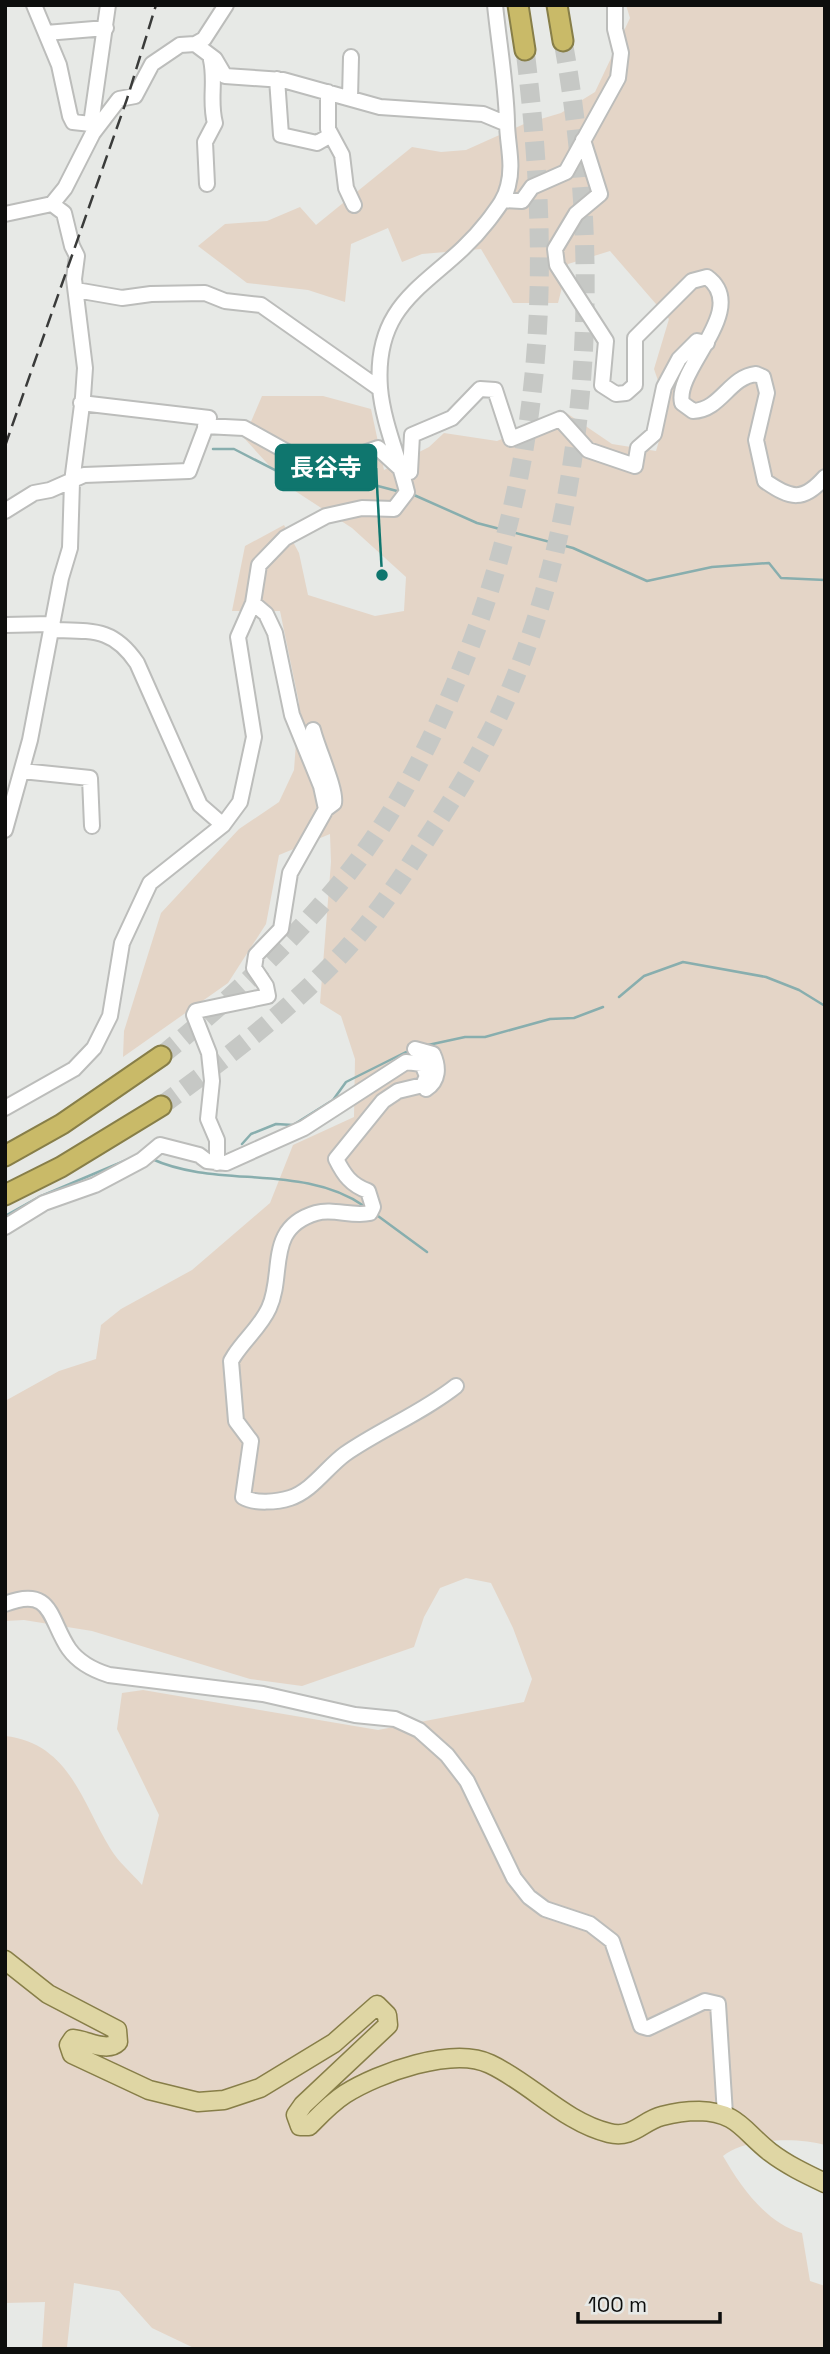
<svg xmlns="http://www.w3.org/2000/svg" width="830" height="2354" font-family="'Space Grotesk','Noto Sans JP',sans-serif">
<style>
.green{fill:#e4d5c7}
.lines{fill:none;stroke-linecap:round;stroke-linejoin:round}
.stream{stroke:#88aeae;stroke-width:2.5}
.highway-tunnel{stroke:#c6c8c5;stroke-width:19;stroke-dasharray:19 10;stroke-linecap:butt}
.minor-casing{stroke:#bcbdbb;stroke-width:18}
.major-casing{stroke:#877e48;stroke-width:21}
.highway-casing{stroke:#877e48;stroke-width:23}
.minor{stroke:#fff;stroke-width:14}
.major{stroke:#dfd6a4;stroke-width:18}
.highway{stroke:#c9ba68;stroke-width:19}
.rail{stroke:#3a3b3a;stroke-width:2.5;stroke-dasharray:14 7;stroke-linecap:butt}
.leader{fill:none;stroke:#0f766e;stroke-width:2.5}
.callout-dot{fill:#0f766e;stroke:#e7e9e6;stroke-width:2.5}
.callout{fill:#0f766e;stroke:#0f766e;stroke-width:2.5}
.callout-label{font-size:24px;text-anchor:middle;font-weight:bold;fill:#fff}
</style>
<rect width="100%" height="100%" fill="#e7e9e6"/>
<!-- green -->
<path class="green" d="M626 5H825V2145C798 2137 745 2138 723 2156 741 2187 766 2223 802 2233L810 2281 825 2286V2349H196L152 2328 119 2291 74 2283 67 2347 42 2348 45 2302 5 2303V1736C69 1743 82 1802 110 1848 118 1862 132 1873 142 1885L159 1815 117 1729 122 1693 143 1690 378 1730 524 1702 532 1679 513 1628 491 1583 466 1578 440 1588 424 1617 414 1647 302 1686 250 1679 92 1631 24 1620 5 1621V1401L59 1371 96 1359 101 1325 121 1309 192 1270 270 1203 293 1145 354 1117 355 1059 341 1016 320 1003 331 862 330 834 279 855 266 924 228 983 123 1057 124 1031 161 913 239 829 279 802 294 770 299 703 280 611H232L245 546 284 525 299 553 308 595 375 616 404 611 406 577 352 528 289 487 244 438 262 396H323L371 409 384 470 429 447 444 433 497 441 565 412 612 444 656 451 668 410 654 369 669 319 610 251 568 264 558 303H513L481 249 422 254 402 262 388 228 351 244 345 302 308 290 247 283 198 246 225 224 267 221 300 207 316 225 412 147 441 152 466 150 524 124 561 113 595 92 630 18Z"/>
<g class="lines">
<!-- stream -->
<path class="stream" d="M213 449H234L306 486 355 480 397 491
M414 495 477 523 573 548 647 581 712 567 769 563 781 578 825 580
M619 997 644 976 683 962 766 977 799 990 825 1006
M428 1045 465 1037H485L550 1019 574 1018 603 1007
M242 1144 251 1134 276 1124 293 1125 333 1100 346 1082 406 1052
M152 1159C217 1189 302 1163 364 1206
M5 1216 39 1197 129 1159
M378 1216 427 1252"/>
<!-- highway-tunnel -->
<path class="highway-tunnel" d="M161 1056C226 1003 287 947 340 883 391 822 428 750 458 677 545 465 553 274 525 50
M161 1106C223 1060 285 1014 338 958 370 924 397 885 422 846 450 804 477 761 499 715 593 511 603 260 563 41"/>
<!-- minor casing -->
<g class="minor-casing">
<path id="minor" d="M34 5 59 65 70 116 73 122 91 124
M46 33 106 28
M195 44 215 59 225 76 283 80 380 107 483 114 507 124
M277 79 281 135 317 143 331 135
M328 92V129L342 155 346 188 354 205
M350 98 351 57
M93 131 91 124 108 5
M583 140 600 194 576 214 555 249 557 265 606 341 602 385 616 394 626 393 635 385V338L692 281 707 277C751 309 674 369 682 403L693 411C721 410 729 377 756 374L763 377 767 393 756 440 765 481C791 499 803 502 825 477
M207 184 205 142 215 123C209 101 216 82 211 60
M503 200 522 201 532 187 566 172 618 78 621 53 615 29V5
M5 214 52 204 65 188 93 133 119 99 135 96 152 64 180 45 195 44 204 39 226 5
M76 290 122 298 151 294 205 293 225 301 261 305 380 389
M205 426 244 428 318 469 378 448 402 470 410 472 412 435 452 418 480 389 495 390 511 439 560 419 588 450 635 466 638 448 654 434 664 387 679 359 697 341 707 343
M5 511 34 493 50 490 84 475 189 471 209 418 81 403
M52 624 56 630C95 631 114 629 137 663L200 805 223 825
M5 625 52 624
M313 730C317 747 337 791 334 803L326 809
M22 771 90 778 92 826
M5 830 30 740 61 578 70 548 72 482 83 397 85 368 74 279 77 256 72 246 64 213 52 204
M415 1049 433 1054C439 1067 439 1081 426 1089
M5 1108 74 1069 94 1048 110 1016 122 943 150 883 223 825 240 802 254 737 238 637 253 603 259 565 285 538 326 516 362 508 394 509 407 492C399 458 383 423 380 388 373 294 439 284 487 222 496 210 505 200 508 186 514 164 507 143 507 122 506 83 499 44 495 5
M217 1163V1140L208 1119 212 1081 209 1053 194 1015 196 1011 268 996 266 986 254 968 256 955 281 929 290 873 326 809 321 786 292 715 275 633 266 614 253 603
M5 1227 44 1203 95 1185 142 1160 160 1145 199 1155 207 1161 226 1163 304 1128 406 1062 422 1064 427 1076 423 1085 398 1091 383 1101 336 1159C344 1175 351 1185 368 1191L373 1207 370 1213C352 1217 333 1208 316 1213 265 1228 285 1273 269 1308 261 1326 245 1339 234 1356L231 1361 236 1421 251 1441 243 1497C254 1504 278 1502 290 1498 312 1491 327 1467 345 1454 381 1429 422 1413 456 1386
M5 1604C53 1585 49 1620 69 1649 79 1663 93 1670 109 1675L263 1694 355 1715 395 1719 419 1730 447 1755 467 1781 514 1878 529 1897 545 1909 590 1924 612 1941 641 2026 648 2028 705 2001 718 2004 725 2114"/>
</g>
<!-- major casing -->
<g class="major-casing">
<path id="major" d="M5 1960 48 1994 117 2030 118 2042C107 2053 87 2040 73 2039L69 2045 72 2054 149 2090 198 2102 224 2100 260 2088 334 2043 377 2005 387 2015 388 2025 303 2105 296 2115 300 2126H309C320 2115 331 2103 345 2094 378 2073 453 2046 490 2064 531 2083 564 2122 609 2133 633 2139 642 2121 662 2116 673 2113 689 2111 699 2111 738 2112 743 2131 770 2152 787 2165 806 2174 825 2183"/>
</g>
<!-- highway casing -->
<g class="highway-casing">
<path id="highway" d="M518 5 525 50
M557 5 563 41
M5 1156 62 1124 161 1056
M5 1195 61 1167 161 1106"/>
</g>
<!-- minor -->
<use href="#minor" class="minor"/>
<!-- major -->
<use href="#major" class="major"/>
<!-- highway -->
<use href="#highway" class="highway"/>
<!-- rail -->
<path class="rail" d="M5 446 127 99 156 5"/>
</g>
<!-- callouts -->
<path class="leader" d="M382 575L376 468"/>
<circle class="callout-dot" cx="382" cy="575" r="7"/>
<rect class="callout" x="276" y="445" width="100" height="45" rx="7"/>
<g class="callout-label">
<text x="326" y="476">長谷寺</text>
</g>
<!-- border -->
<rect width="830" height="2354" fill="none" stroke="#0d0e0d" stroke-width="14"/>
<!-- scale -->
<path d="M578 2312v10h142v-10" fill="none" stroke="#0d0e0d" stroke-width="3.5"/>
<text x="588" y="2312" font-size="21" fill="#0d0e0d" stroke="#e7e9e6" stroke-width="5" paint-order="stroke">100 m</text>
</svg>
